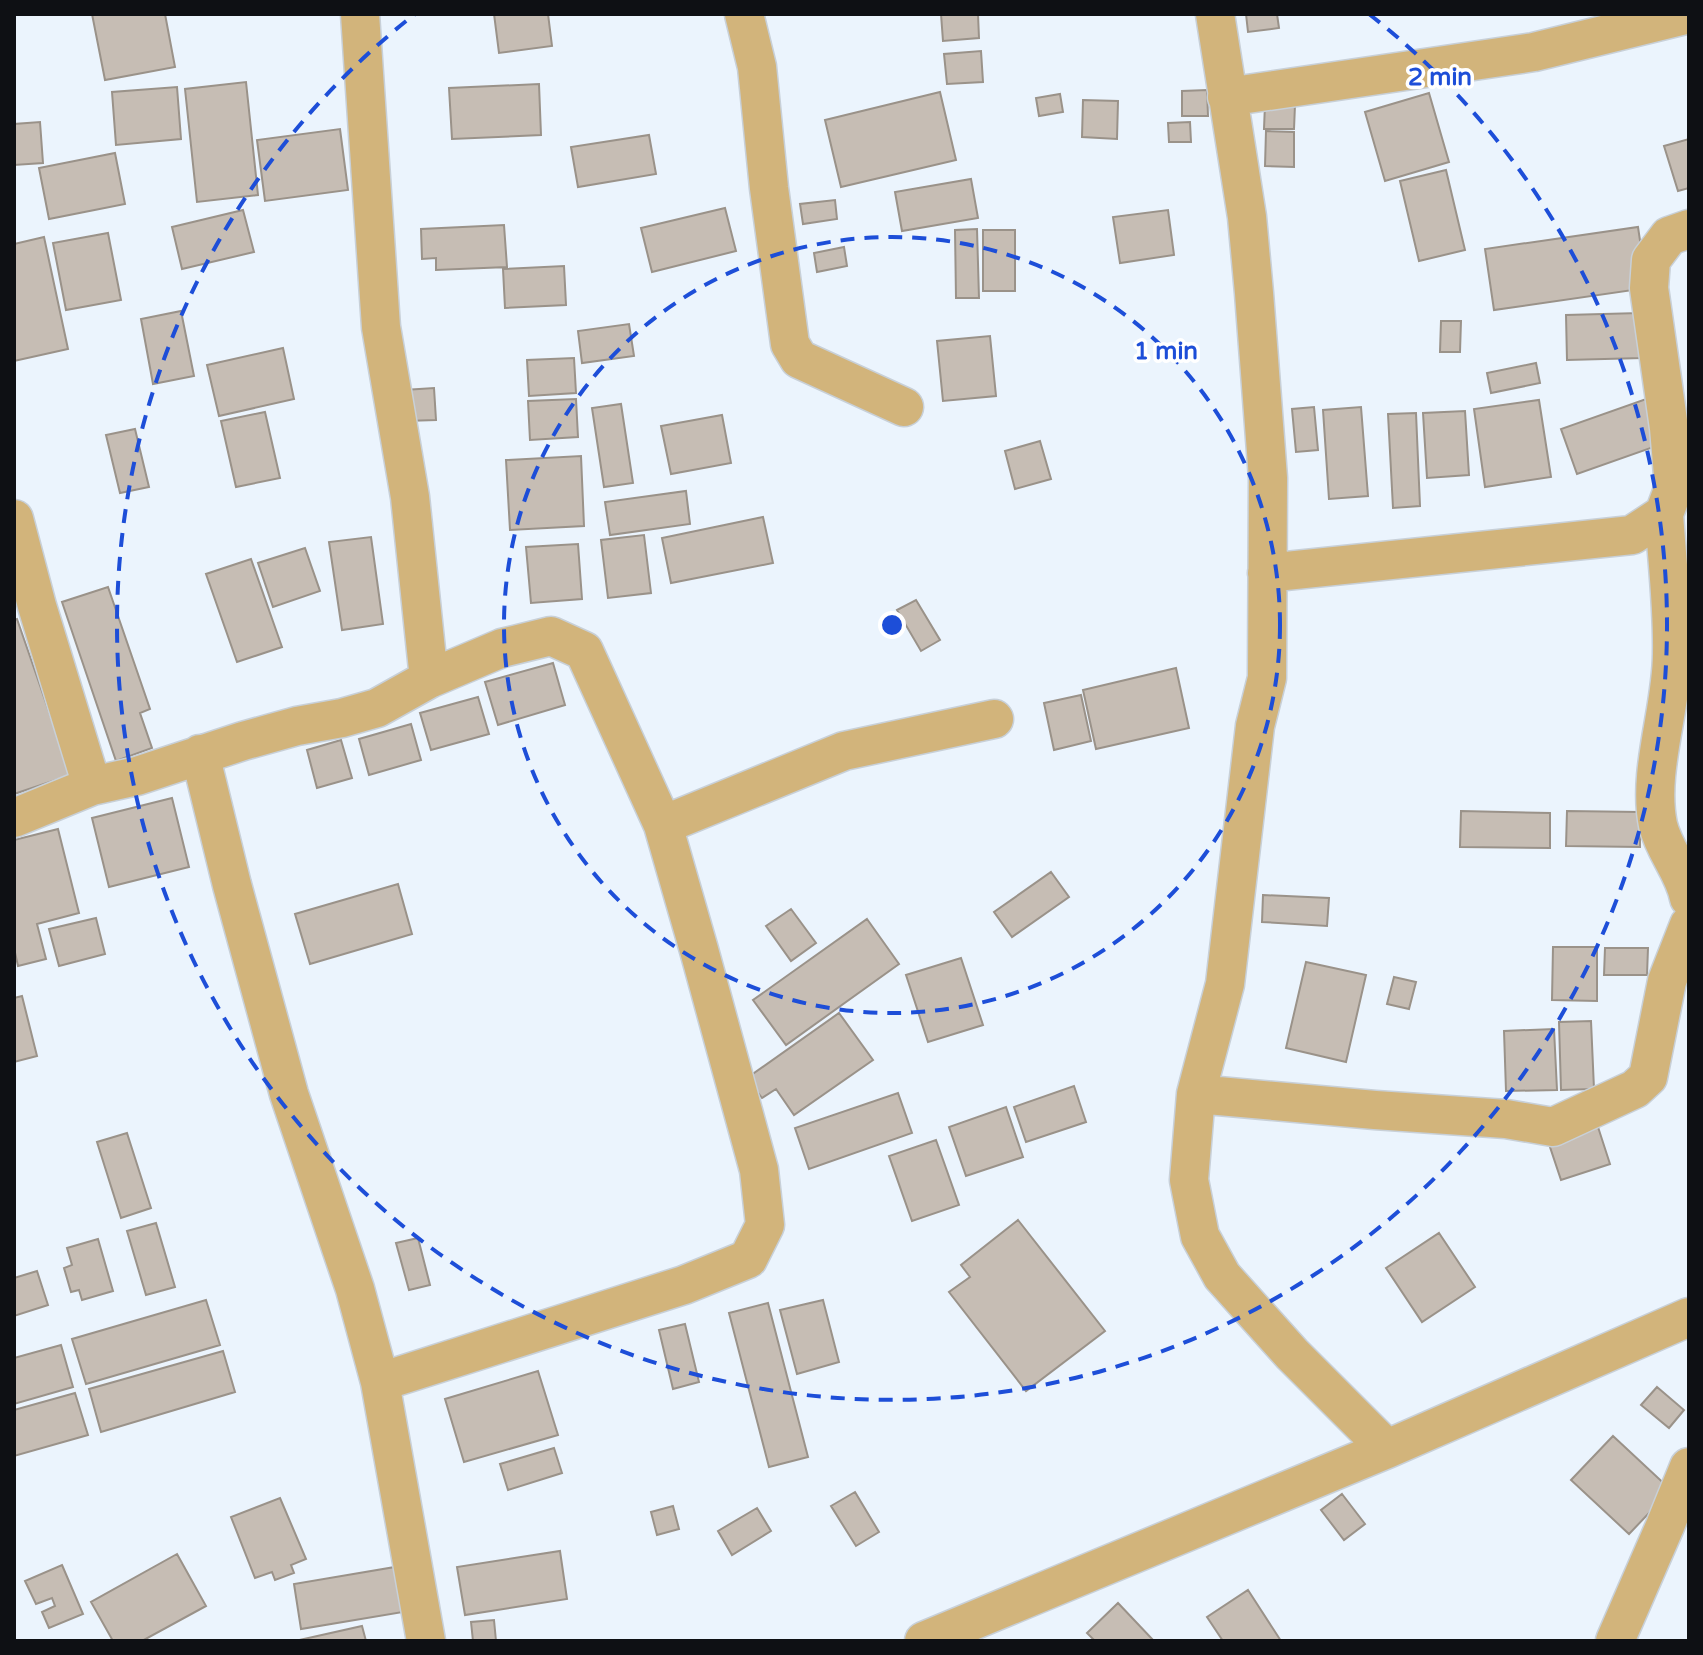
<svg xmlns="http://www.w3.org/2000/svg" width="1703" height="1655" font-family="'Varela Round',sans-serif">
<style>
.building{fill:#c6bdb4;stroke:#9a9289;stroke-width:2}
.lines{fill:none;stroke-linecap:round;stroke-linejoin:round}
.street-casing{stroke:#c8d0d8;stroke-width:41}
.street{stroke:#d2b47b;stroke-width:38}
.ring{fill:none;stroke:#1d4ed8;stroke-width:4;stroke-dasharray:14 10}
.centre{fill:#1d4ed8;stroke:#fff;stroke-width:4}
.ring-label{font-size:24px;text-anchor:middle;font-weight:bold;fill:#1d4ed8;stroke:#fff;stroke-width:7;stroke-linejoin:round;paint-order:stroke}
</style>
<rect width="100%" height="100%" fill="#ebf4fd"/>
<!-- building -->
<path class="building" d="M92 14H165L175 67 105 80Z
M494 14H548L552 46 499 53Z
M941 14H978L979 38 943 41Z
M1246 14H1277L1279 28 1248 32Z
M981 51 983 82 947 84 944 54Z
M246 82 258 195 197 202 185 89Z
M539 84 541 135 452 139 449 88Z
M177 87 181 139 116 145 112 92Z
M1207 90 1208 116H1182V91Z
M940 92 956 160 841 187 825 120Z
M1429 93 1449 162 1385 181 1365 112Z
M1060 94 1063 112 1039 116 1036 98Z
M1083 100 1118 101 1117 139 1082 137Z
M1265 104 1295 105 1294 129H1264Z
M40 122 43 163 14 165V124Z
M1190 122 1191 142H1169L1168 123Z
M340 129 348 190 265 201 257 140Z
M1266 131 1294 132V167L1265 166Z
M649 135 656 174 578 187 571 147Z
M1689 139V188L1678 191 1664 146Z
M115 153 125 204 49 219 39 168Z
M1446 170 1465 250 1419 261 1400 181Z
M971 179 978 218 902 231 895 192Z
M835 200 837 219 803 224 800 204Z
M725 208 736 251 652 272 641 228Z
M243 210 254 252 182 269 172 227Z
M1168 210 1174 255 1120 263 1113 217Z
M504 225 507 267 436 270V258L422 259 421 229Z
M1638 227 1647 288 1494 310 1485 249Z
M977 229 979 298H956L955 230Z
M983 230H1015V291H983Z
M108 233 121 300 66 310 53 243Z
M44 237 68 349 14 361V244Z
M844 247 847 266 817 272 814 253Z
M564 266 566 305 505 308 503 269Z
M181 311 194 376 153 384 141 319Z
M1640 313 1642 358 1567 360 1566 315Z
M1441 321H1461L1460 352H1440Z
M629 324 634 356 582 363 578 331Z
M990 336 996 396 943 401 937 341Z
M283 348 294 399 219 416 207 365Z
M574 358 576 393 529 396 527 360Z
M1536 363 1540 383 1491 393 1487 373Z
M434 388 436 420 405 421 404 390Z
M1649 398 1665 443 1577 474 1561 429Z
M576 399 578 437 530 440 528 401Z
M1539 400 1551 477 1485 487 1474 409Z
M621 404 633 483 604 487 592 408Z
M1314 407 1318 450 1296 452 1292 409Z
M1361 407 1368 496 1329 499 1323 410Z
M1465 411 1469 475 1427 478 1423 413Z
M265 412 280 478 236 487 221 421Z
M1416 413 1420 506 1393 508 1388 414Z
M722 415 731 463 671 474 661 426Z
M135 429 149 487 120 493 106 435Z
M1040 441 1051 479 1015 489 1005 451Z
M581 456 584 526 510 530 506 460Z
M686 491 690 524 610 535 605 502Z
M763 517 773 563 671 583 662 538Z
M644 535 651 593 608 598 601 540Z
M371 537 383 624 342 630 329 542Z
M578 544 582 599 531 603 526 547Z
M305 548 320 591 273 607 258 563Z
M251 559 282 647 237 662 206 574Z
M108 587 150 709 140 713 152 748 116 761 62 602Z
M916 600 940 640 921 651 897 610Z
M17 619 71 775 14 794V620Z
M553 663 565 705 498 725 485 682Z
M1176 668 1189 728 1096 749 1083 690Z
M1081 695 1091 741 1054 750 1044 703Z
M478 697 489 734 431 750 420 713Z
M411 724 421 760 369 775 359 739Z
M341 740 352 778 317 788 307 750Z
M172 798 189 867 109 887 92 818Z
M1461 811 1550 813V848L1460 847Z
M1567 811 1640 812V847L1566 846Z
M58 829 79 913 37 924 46 959 18 966 14 948V840Z
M1051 872 1069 897 1012 937 994 912Z
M398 884 412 934 310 964 295 914Z
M1263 895 1329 898 1327 926 1262 922Z
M791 909 816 943 791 961 766 926Z
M96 918 105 954 59 966 49 929Z
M867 919 899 964 786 1045 753 1000Z
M1553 947H1597V1001L1552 1000Z
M1605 948H1648L1647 975H1604Z
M961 958 983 1025 928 1042 906 975Z
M1306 962 1366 975 1346 1062 1286 1048Z
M1394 977 1416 982 1409 1009 1387 1004Z
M22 996 37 1056 14 1062V998Z
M839 1013 873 1060 794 1115 776 1089 762 1098 747 1078Z
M1591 1021 1594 1089 1561 1090 1559 1022Z
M1554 1029 1557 1090 1506 1091 1504 1031Z
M1074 1086 1086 1122 1026 1142 1014 1107Z
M898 1093 912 1133 809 1169 795 1128Z
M1006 1107 1023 1157 966 1176 949 1127Z
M1598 1127 1610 1164 1561 1180 1549 1144Z
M127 1133 151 1208 121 1218 97 1142Z
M936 1140 959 1205 912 1221 889 1156Z
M1018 1220 1105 1331 1026 1391 949 1292 970 1277 961 1265Z
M156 1223 175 1287 146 1295 127 1231Z
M1439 1233 1475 1287 1422 1322 1386 1268Z
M418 1238 430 1285 409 1290 396 1243Z
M98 1239 113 1291 82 1300 79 1290 71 1292 64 1268 72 1265 67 1248Z
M37 1271 48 1305 14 1316V1278Z
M206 1300 220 1345 86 1384 72 1339Z
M823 1300 839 1362 797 1374 780 1310Z
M768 1303 808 1457 769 1467 729 1313Z
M685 1324 699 1382 673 1389 659 1330Z
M61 1345 73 1387 14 1404V1358Z
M223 1351 235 1392 101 1432 89 1389Z
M538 1371 558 1435 464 1462 445 1399Z
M1657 1387 1684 1410 1669 1428 1641 1405Z
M75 1393 88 1435 14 1456V1410Z
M1613 1436 1671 1490 1629 1534 1571 1480Z
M554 1448 562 1473 508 1490 500 1464Z
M855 1492 879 1532 856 1546 831 1506Z
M1342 1494 1365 1524 1344 1540 1321 1510Z
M280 1498 306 1559 291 1565 294 1573 275 1580 272 1572 255 1578 231 1517Z
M673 1506 679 1529 657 1535 651 1512Z
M757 1508 771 1531 732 1555 718 1531Z
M560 1551 567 1599 465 1615 457 1567Z
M177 1554 206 1606 142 1641H113L91 1602Z
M62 1565 83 1614 49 1628 42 1612 55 1606 52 1598 36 1604 25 1581Z
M395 1567 403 1612 301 1629 294 1584Z
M1248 1590 1281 1641H1223L1207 1617Z
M1118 1603 1154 1641H1095L1087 1633Z
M494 1620 496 1641H473L471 1622Z
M362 1626 366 1641H295Z"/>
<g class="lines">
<!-- street casing -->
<g class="street-casing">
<path id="street" d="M360 14 381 327 410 497 429 679
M744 14 757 67 769 188 790 344 799 359 904 407
M1215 14 1247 217 1254 293 1268 478 1267 678 1255 726 1225 984 1196 1094 1189 1180 1200 1236 1222 1276 1292 1354 1387 1449
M1227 97 1534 52 1689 14
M1664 514C1667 560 1673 608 1672 654 1672 709 1647 771 1658 825 1664 851 1684 871 1689 898
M14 519 37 606 92 786
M1267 573 1632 535 1664 514 1674 487 1669 428 1649 288 1651 260 1669 236 1689 229
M200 754 232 885 289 1094 355 1289 380 1382 426 1641
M14 818 92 786 137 776 243 741 297 726 342 718 377 708 429 679 502 648 551 636 584 651 663 825 699 950 759 1170 765 1225 748 1259 684 1285 380 1382
M663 825 844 751 994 719
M1196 1094 1375 1110 1506 1119 1553 1127 1635 1089 1648 1077 1667 981 1689 925
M924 1641 1387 1449 1689 1317
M1615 1641 1665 1526 1689 1467"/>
</g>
<!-- street -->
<use href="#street" class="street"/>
</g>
<!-- distance rings -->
<g class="ring">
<circle cx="892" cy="625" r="388"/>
<path d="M1369 14A775 775 0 1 1 415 14"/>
</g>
<circle cx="892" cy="625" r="12" class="centre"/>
<g class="ring-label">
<text x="1440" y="85">2 min</text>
<text x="1166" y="359">1 min</text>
</g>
<!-- border -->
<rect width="1703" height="1655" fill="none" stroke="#0e1014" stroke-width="32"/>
</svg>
